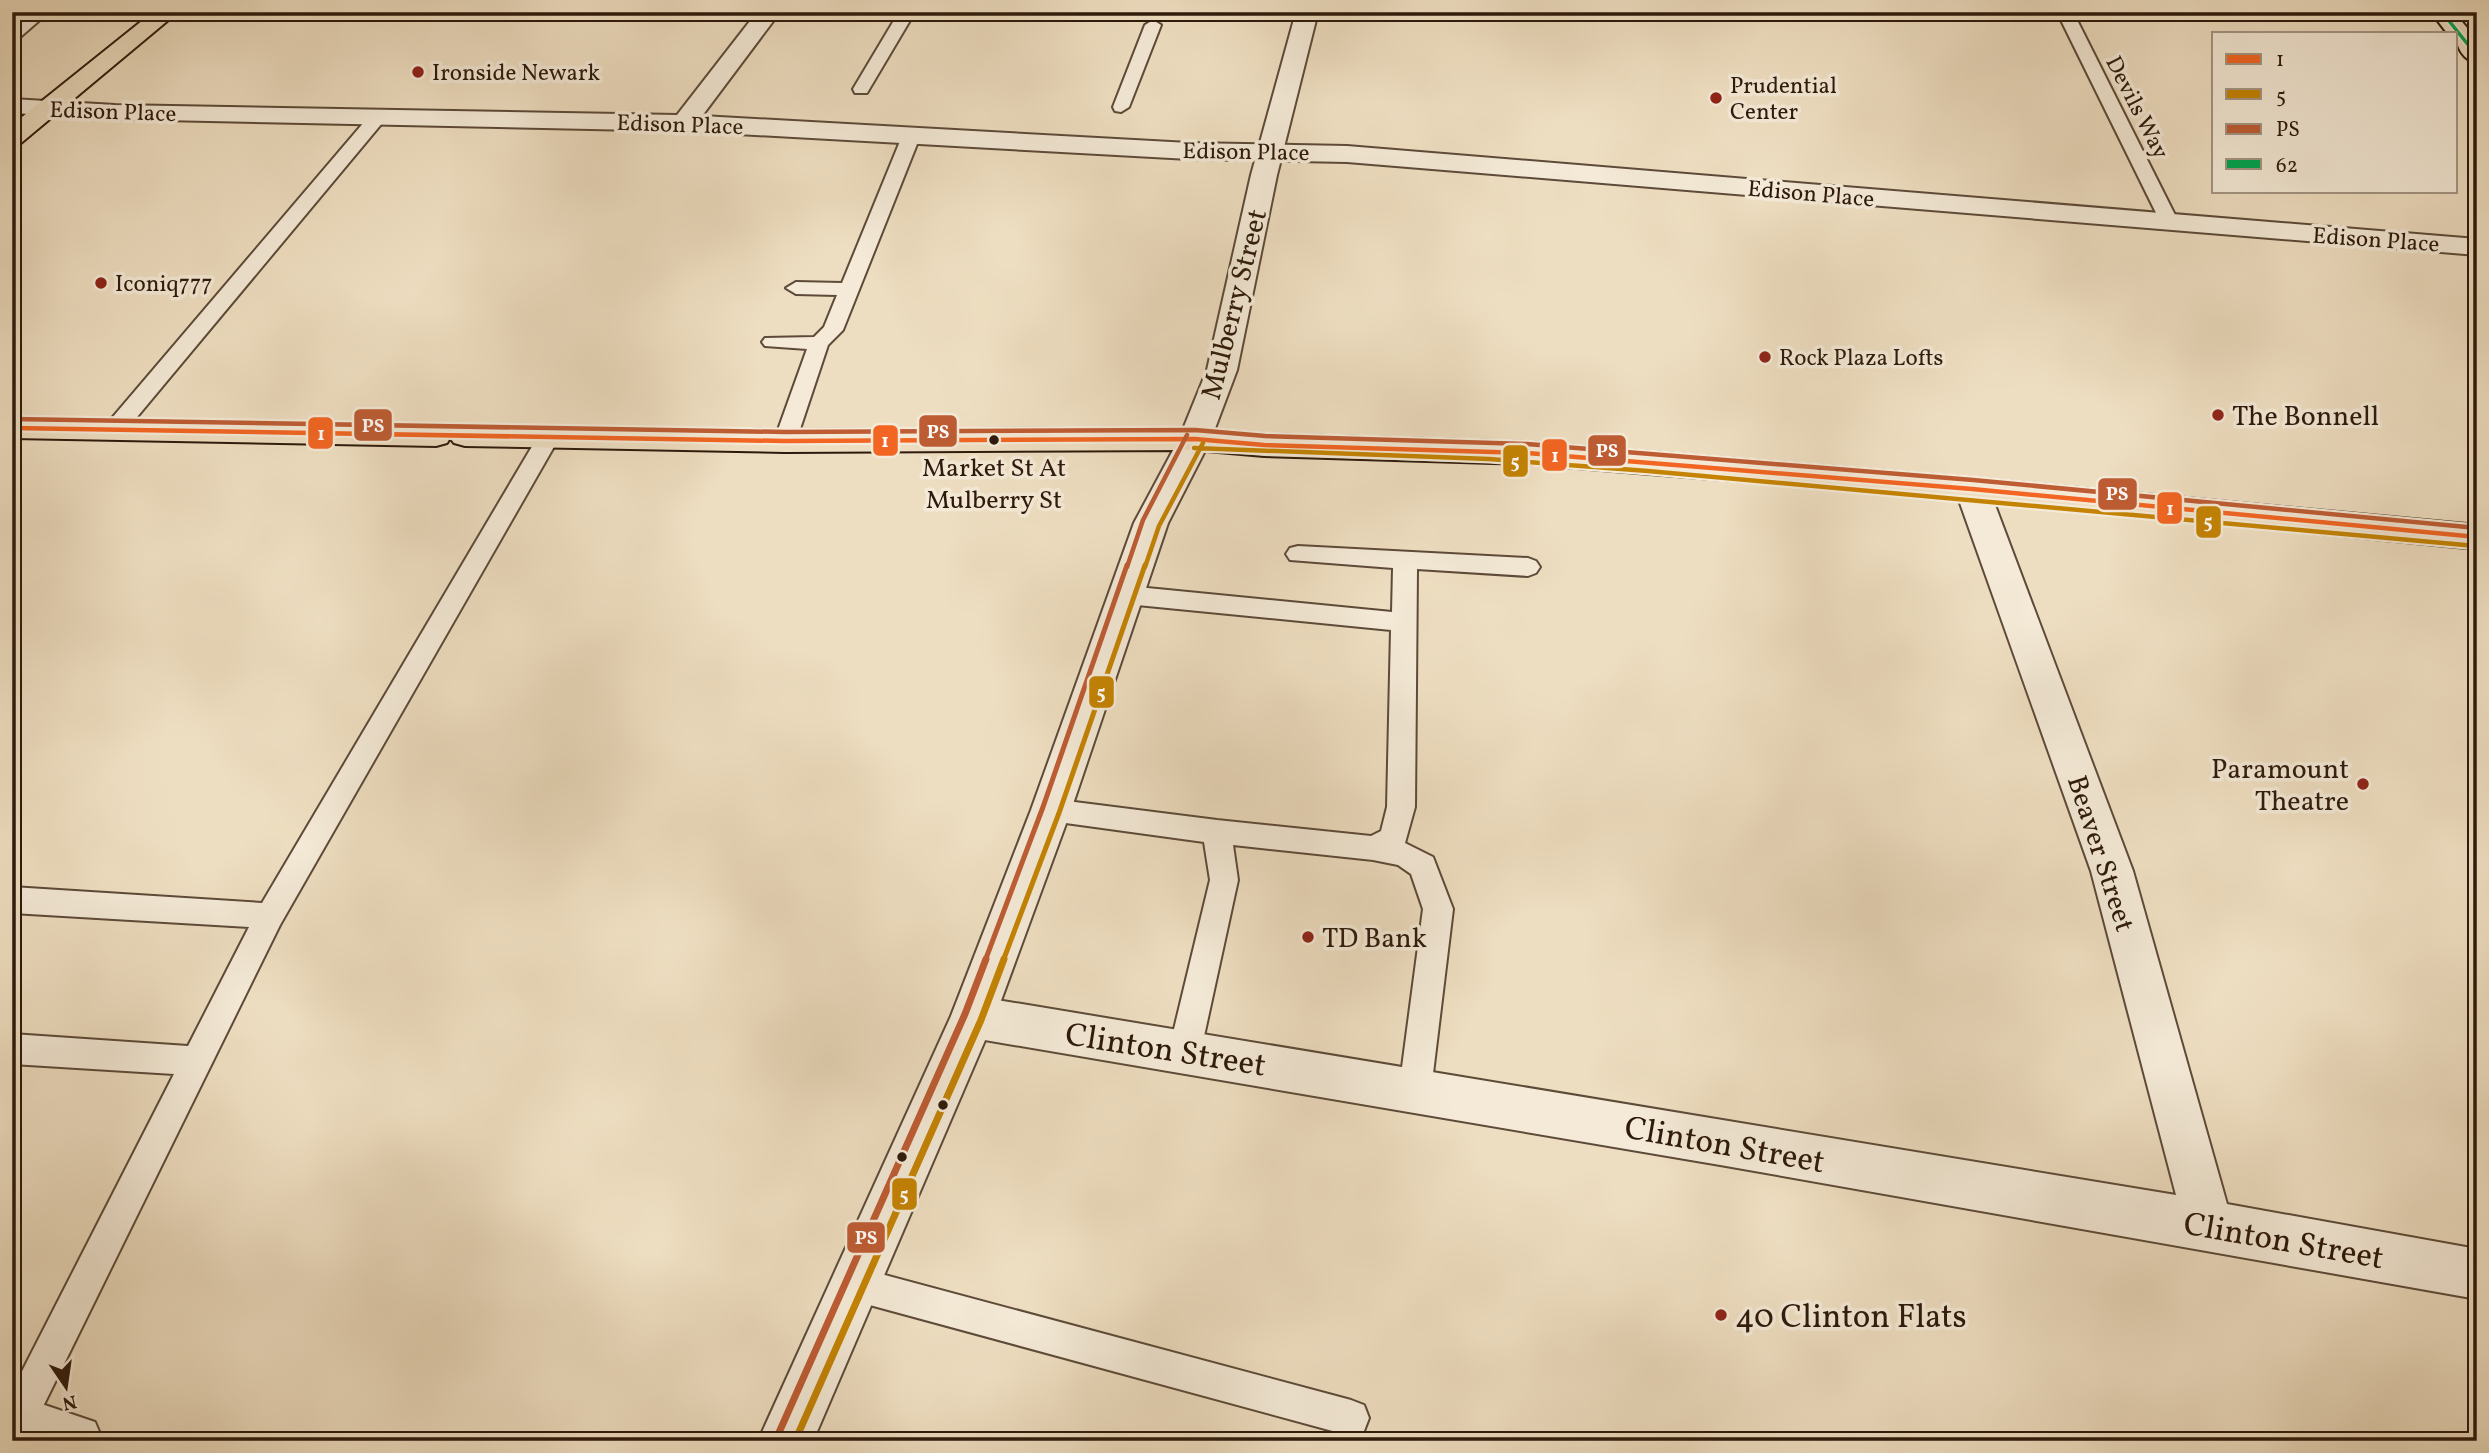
<svg xmlns="http://www.w3.org/2000/svg" width="2489" height="1453" font-family="Vollkorn,serif">
<style>
.lines{fill:none;stroke-linecap:round;stroke-linejoin:round}
.service-casing{stroke:#5d4a38;stroke-width:4}
.minor-casing{stroke:#5d4a38;stroke-width:4}
.tertiary-casing{stroke:#5d4a38;stroke-width:4}
.primary-casing{stroke:#2d190b;stroke-width:4}
.service{fill:#f4ead7;fill-rule:evenodd}
.minor{fill:#f4ead7;fill-rule:evenodd}
.tertiary{fill:#f4ead7;fill-rule:evenodd}
.primary{fill:#eedec1;fill-rule:evenodd}
.bus-1-casing{stroke:#f4ead7;stroke-width:9}
.bus-2-far2-casing{stroke:#f4ead7;stroke-width:9}
.bus-2-far1-casing{stroke:#f4ead7;stroke-width:10}
.bus-2-casing{stroke:#f4ead7;stroke-width:12}
.bus-3-far2-casing{stroke:#f4ead7;stroke-width:9}
.bus-3-far1-casing{stroke:#f4ead7;stroke-width:10}
.bus-3-casing{stroke:#f4ead7;stroke-width:12}
.bus-4-casing{stroke:#f4ead7;stroke-width:7}
.bus-1{stroke:#f26522;stroke-width:4.5}
.bus-2-far2{stroke:#c48303;stroke-width:4.5}
.bus-2-far1{stroke:#c48303;stroke-width:5}
.bus-2{stroke:#c48303;stroke-width:7}
.bus-3-far2{stroke:#be5c33;stroke-width:4.5}
.bus-3-far1{stroke:#be5c33;stroke-width:5}
.bus-3{stroke:#be5c33;stroke-width:7}
.bus-4{stroke:#00a651;stroke-width:3.5}
.poi-dot{fill:#8f2418;stroke:#f4ead7;stroke-width:2.5}
.bus-dot{fill:#2d190b;stroke:#f4ead7;stroke-width:2.5}
.labels{text-anchor:middle;stroke-width:7;stroke-linejoin:round;paint-order:stroke}
.far-poi-label{font-size:23px;fill:#2d190b;stroke:#f4ead7;text-anchor:start}
.far-street-label{font-size:23px;fill:#2d190b;stroke:#f4ead7}
.bus-label{font-size:26px;fill:#2d190b;stroke:#f4ead7}
.street-label{font-size:28px;fill:#2d190b;stroke:#f4ead7}
.poi-label{font-size:28px;fill:#2d190b;stroke:#f4ead7;text-anchor:start}
.near-street-label{font-size:33px;fill:#2d190b;stroke:#f4ead7}
.near-poi-label{font-size:33px;fill:#2d190b;stroke:#f4ead7;text-anchor:start}
.line-badge{stroke:#f4ead7;stroke-width:2.5}
.badge-label{font-size:19px;text-anchor:middle;font-weight:bold;fill:#fff}
</style>
<rect width="100%" height="100%" fill="#eedec1"/>
<filter id="stains"><feTurbulence type="fractalNoise" baseFrequency=".00286" numOctaves="4"/><feColorMatrix values="0 0 0 0 .2 0 0 0 0 .09 0 0 0 0 .02 0 0 0 .5 -.17"/></filter>
<radialGradient id="worn" r=".72"><stop offset=".6" stop-color="#630" stop-opacity="0"/><stop offset="1" stop-color="#630" stop-opacity=".3"/></radialGradient>
<g class="lines">
<!-- service casing -->
<g class="service-casing">
<path id="service" d="M31 12H49L18 39 12 41V28Z
M899 12H915L867 93H855L853 89Z
M2057 12H2073L2179 223 2177 227 2170 229 2161 223Z
M1153 20 1161 25 1129 107 1121 112 1115 111 1113 107 1145 25Z
M377 113 385 118 383 122 122 435H106L103 430 106 425 371 114Z
M912 129 921 134 843 330 828 345 796 441 793 446 785 448 777 446 774 441 807 349 765 346 762 342 765 338 814 337 824 327 837 295 796 294 786 288 796 282 842 283 903 134Z
M548 431 556 433 559 438 280 925 29 1435 16 1440 12 1439V1391L174 1074 12 1064V1034L188 1046 249 927 12 913V887L262 903 537 438 540 433Z
M1298 546 1528 558 1536 561 1540 567 1536 573 1528 576 1417 569 1415 807 1405 843 1433 857 1453 909 1431 1090 1426 1101 1415 1105 1404 1101 1399 1090 1423 909 1411 874 1398 865 1373 860 1233 845 1238 880 1201 1050 1196 1060 1185 1065 1174 1060 1169 1050 1210 880 1204 842 1051 821 1041 818 1037 810 1041 802 1051 799 1217 820 1371 836 1381 831 1387 807 1391 630 1127 604 1118 601 1115 595 1118 589 1127 586 1392 612 1393 568 1290 560 1286 554 1290 548Z
M855 1267 1351 1400 1364 1405 1369 1418 1364 1431 1351 1436 855 1301 843 1296 838 1284 843 1272Z"/>
</g>
<!-- minor casing -->
<g class="minor-casing">
<path id="minor" d="M757 12H780L702 116 1189 143 1347 146 2477 239V255L1347 162 1189 159 684 131 115 119 12 113V99L115 105 677 115Z
M1972 478 1984 481 1989 489 2133 871 2227 1204 2477 1249V1299L1726 1166 973 1038 957 1032 951 1017 957 1002 973 996 2176 1195 2091 871 1955 489 1960 481Z
M12 1394 95 1422 103 1441H12Z"/>
</g>
<!-- tertiary casing -->
<g class="tertiary-casing">
<path id="tertiary" d="M1296 12H1318L1277 175 1237 370 1211 439 1168 523 1071 810 995 1017 813 1441H758L951 1016 1031 810 1134 523 1179 439 1207 370 1251 175Z"/>
</g>
<!-- primary casing -->
<g class="primary-casing">
<path id="primary" d="M153 12H178L21 143 12 146V125Z
M2431 12H2454L2477 40V63C2463 60 2456 47 2456 33H2447Z
M12 418 436 426 447 429 450 434 454 429 465 426 785 430 1195 428 1264 434 1527 442 1972 478 2477 525V549L1972 500 1527 464 1264 456 1195 450 785 452 465 446 454 443 450 438 447 443 436 446 12 438Z"/>
</g>
<!-- service -->
<use href="#service" class="service"/>
<!-- minor -->
<use href="#minor" class="minor"/>
<!-- tertiary -->
<use href="#tertiary" class="tertiary"/>
<!-- primary -->
<use href="#primary" class="primary"/>
<!-- bus-1 casing -->
<g class="bus-1-casing">
<path id="bus-1" d="M12 428 785 441 1195 439 1264 445 1527 453 1972 489 2477 537"/>
</g>
<!-- bus-2-far2 casing -->
<g class="bus-2-far2-casing">
<path id="bus-2-far2" d="M1194 448 1489 459 1648 471 2476 546
M1145 567 1159 526 1203 443"/>
</g>
<!-- bus-2-far1 casing -->
<g class="bus-2-far1-casing">
<path id="bus-2-far1" d="M1003 961 1059 813 1145 565"/>
</g>
<!-- bus-2 casing -->
<g class="bus-2-casing">
<path id="bus-2" d="M795 1441 981 1020 1004 959"/>
</g>
<!-- bus-3-far2 casing -->
<g class="bus-3-far2-casing">
<path id="bus-3-far2" d="M12 419 785 432 1195 430 1265 436 1527 444 1973 480 2477 528
M1127 567 1143 520 1187 435"/>
</g>
<!-- bus-3-far1 casing -->
<g class="bus-3-far1-casing">
<path id="bus-3-far1" d="M985 961 1043 807 1127 565"/>
</g>
<!-- bus-3 casing -->
<g class="bus-3-casing">
<path id="bus-3" d="M777 1437 965 1014 986 959"/>
</g>
<!-- bus-4 casing -->
<g class="bus-4-casing">
<path id="bus-4" d="M2442 12 2477 56"/>
</g>
<!-- bus-1 -->
<use href="#bus-1" class="bus-1"/>
<!-- bus-2-far2 -->
<use href="#bus-2-far2" class="bus-2-far2"/>
<!-- bus-2-far1 -->
<use href="#bus-2-far1" class="bus-2-far1"/>
<!-- bus-2 -->
<use href="#bus-2" class="bus-2"/>
<!-- bus-3-far2 -->
<use href="#bus-3-far2" class="bus-3-far2"/>
<!-- bus-3-far1 -->
<use href="#bus-3-far1" class="bus-3-far1"/>
<!-- bus-3 -->
<use href="#bus-3" class="bus-3"/>
<!-- bus-4 -->
<use href="#bus-4" class="bus-4"/>
</g>
<!-- markers -->
<g class="poi-dot">
<circle cx="418" cy="72" r="7"/>
<circle cx="1716" cy="98" r="7"/>
<circle cx="101" cy="283" r="7"/>
<circle cx="1765" cy="357" r="7"/>
<circle cx="2218" cy="415" r="7"/>
<circle cx="2363" cy="784" r="7"/>
<circle cx="1308" cy="937" r="7"/>
<circle cx="1721" cy="1315" r="7"/>
</g>
<g class="bus-dot">
<circle cx="994" cy="440" r="6"/>
<circle cx="943" cy="1105" r="6"/>
<circle cx="902" cy="1157" r="6"/>
</g>
<g class="labels">
<!-- far-poi labels -->
<g class="far-poi-label">
<text x="432" y="80">Ironside Newark</text>
<text x="1730" y="93">Prudential<tspan x="1730" dy="26">Center</tspan></text>
<text x="115" y="291">Iconiq777</text>
<text x="1779" y="365">Rock Plaza Lofts</text>
</g>
<!-- far-street labels -->
<g class="far-street-label">
<text transform="translate(2138 107) rotate(63)" y="8">Devils Way</text>
<text transform="translate(113 111) rotate(2)" y="8">Edison Place</text>
<text transform="translate(680 124) rotate(2)" y="8">Edison Place</text>
<text transform="translate(1246 151) rotate(1)" y="8">Edison Place</text>
<text transform="translate(1811 193) rotate(5)" y="8">Edison Place</text>
<text transform="translate(2376 239) rotate(4)" y="8">Edison Place</text>
</g>
<!-- bus labels -->
<g class="bus-label">
<text x="994" y="476">Market St At<tspan x="994" dy="32">Mulberry St</tspan></text>
</g>
<!-- street labels -->
<g class="street-label">
<text transform="translate(1233 304) rotate(-76)" y="10">Mulberry Street</text>
<text transform="translate(2102 853) rotate(72)" y="10">Beaver Street</text>
</g>
<!-- poi labels -->
<g class="poi-label">
<text x="2232" y="425">The Bonnell</text>
<text x="2349" y="778" text-anchor="end">Paramount<tspan x="2349" dy="32">Theatre</tspan></text>
<text x="1322" y="947">TD Bank</text>
</g>
<!-- near-street labels -->
<g class="near-street-label">
<text transform="translate(1166 1048) rotate(9)" y="12">Clinton Street</text>
<text transform="translate(1725 1143) rotate(10)" y="12">Clinton Street</text>
<text transform="translate(2284 1239) rotate(10)" y="12">Clinton Street</text>
</g>
<!-- near-poi labels -->
<g class="near-poi-label">
<text x="1735" y="1327">40 Clinton Flats</text>
</g>
</g>
<g class="line-badge">
<rect x="353" y="408" width="40" height="34" rx="7" fill="#be5c33"/>
<rect x="918" y="414" width="40" height="34" rx="7" fill="#be5c33"/>
<rect x="307" y="416" width="27" height="34" rx="7" fill="#f26522"/>
<rect x="872" y="424" width="27" height="33" rx="7" fill="#f26522"/>
<rect x="1587" y="434" width="40" height="33" rx="7" fill="#be5c33"/>
<rect x="1541" y="438" width="27" height="34" rx="7" fill="#f26522"/>
<rect x="1502" y="444" width="27" height="34" rx="7" fill="#c48303"/>
<rect x="2097" y="477" width="41" height="34" rx="7" fill="#be5c33"/>
<rect x="2156" y="491" width="27" height="34" rx="7" fill="#f26522"/>
<rect x="2195" y="505" width="27" height="34" rx="7" fill="#c48303"/>
<rect x="1088" y="675" width="27" height="34" rx="7" fill="#c48303"/>
<rect x="891" y="1177" width="27" height="34" rx="7" fill="#c48303"/>
<rect x="846" y="1221" width="40" height="33" rx="7" fill="#be5c33"/>
</g>
<g class="badge-label">
<text x="373" y="432">PS</text>
<text x="938" y="438">PS</text>
<text x="321" y="440">1</text>
<text x="885" y="447">1</text>
<text x="1607" y="457">PS</text>
<text x="1555" y="462">1</text>
<text x="1515" y="468">5</text>
<text x="2117" y="500">PS</text>
<text x="2170" y="515">1</text>
<text x="2208" y="528">5</text>
<text x="1101" y="699">5</text>
<text x="904" y="1201">5</text>
<text x="866" y="1244">PS</text>
</g>
<!-- margin -->
<rect width="2489" height="1453" fill="none" stroke="#eedec1" stroke-width="42"/>
<rect x="14" y="14" width="2461" height="1425" fill="none" stroke="#2d190b" stroke-width="3.5"/>
<rect x="21" y="21" width="2447" height="1411" fill="none" stroke="#2d190b" stroke-width="2"/>
<!-- legend -->
<rect x="2212" y="32" width="245" height="161" fill="#f4ead7" stroke="#a49685" stroke-width="2"/>
<rect x="2226" y="54" width="35" height="10" fill="#f26522" stroke="#a49685" stroke-width="2"/>
<text x="2276" y="66" font-size="21" fill="#2d190b">1</text>
<rect x="2226" y="89" width="35" height="10" fill="#c48303" stroke="#a49685" stroke-width="2"/>
<text x="2276" y="102" font-size="21" fill="#2d190b">5</text>
<rect x="2226" y="124" width="35" height="10" fill="#be5c33" stroke="#a49685" stroke-width="2"/>
<text x="2276" y="136" font-size="21" fill="#2d190b">PS</text>
<rect x="2226" y="159" width="35" height="10" fill="#00a651" stroke="#a49685" stroke-width="2"/>
<text x="2276" y="172" font-size="21" fill="#2d190b">62</text>
<!-- north arrow -->
<g transform="translate(66 1387) rotate(167)" stroke="#f4ead7" stroke-width="5" paint-order="stroke">
<path d="M0-5L12 26L0 18L-12 26Z" fill="#2d190b"/>
<text y="-10" font-size="19" font-weight="bold" text-anchor="middle" fill="#2d190b">N</text>
</g>
<rect width="100%" height="100%" filter="url(#stains)"/>
<rect width="100%" height="100%" fill="url(#worn)"/>
</svg>
